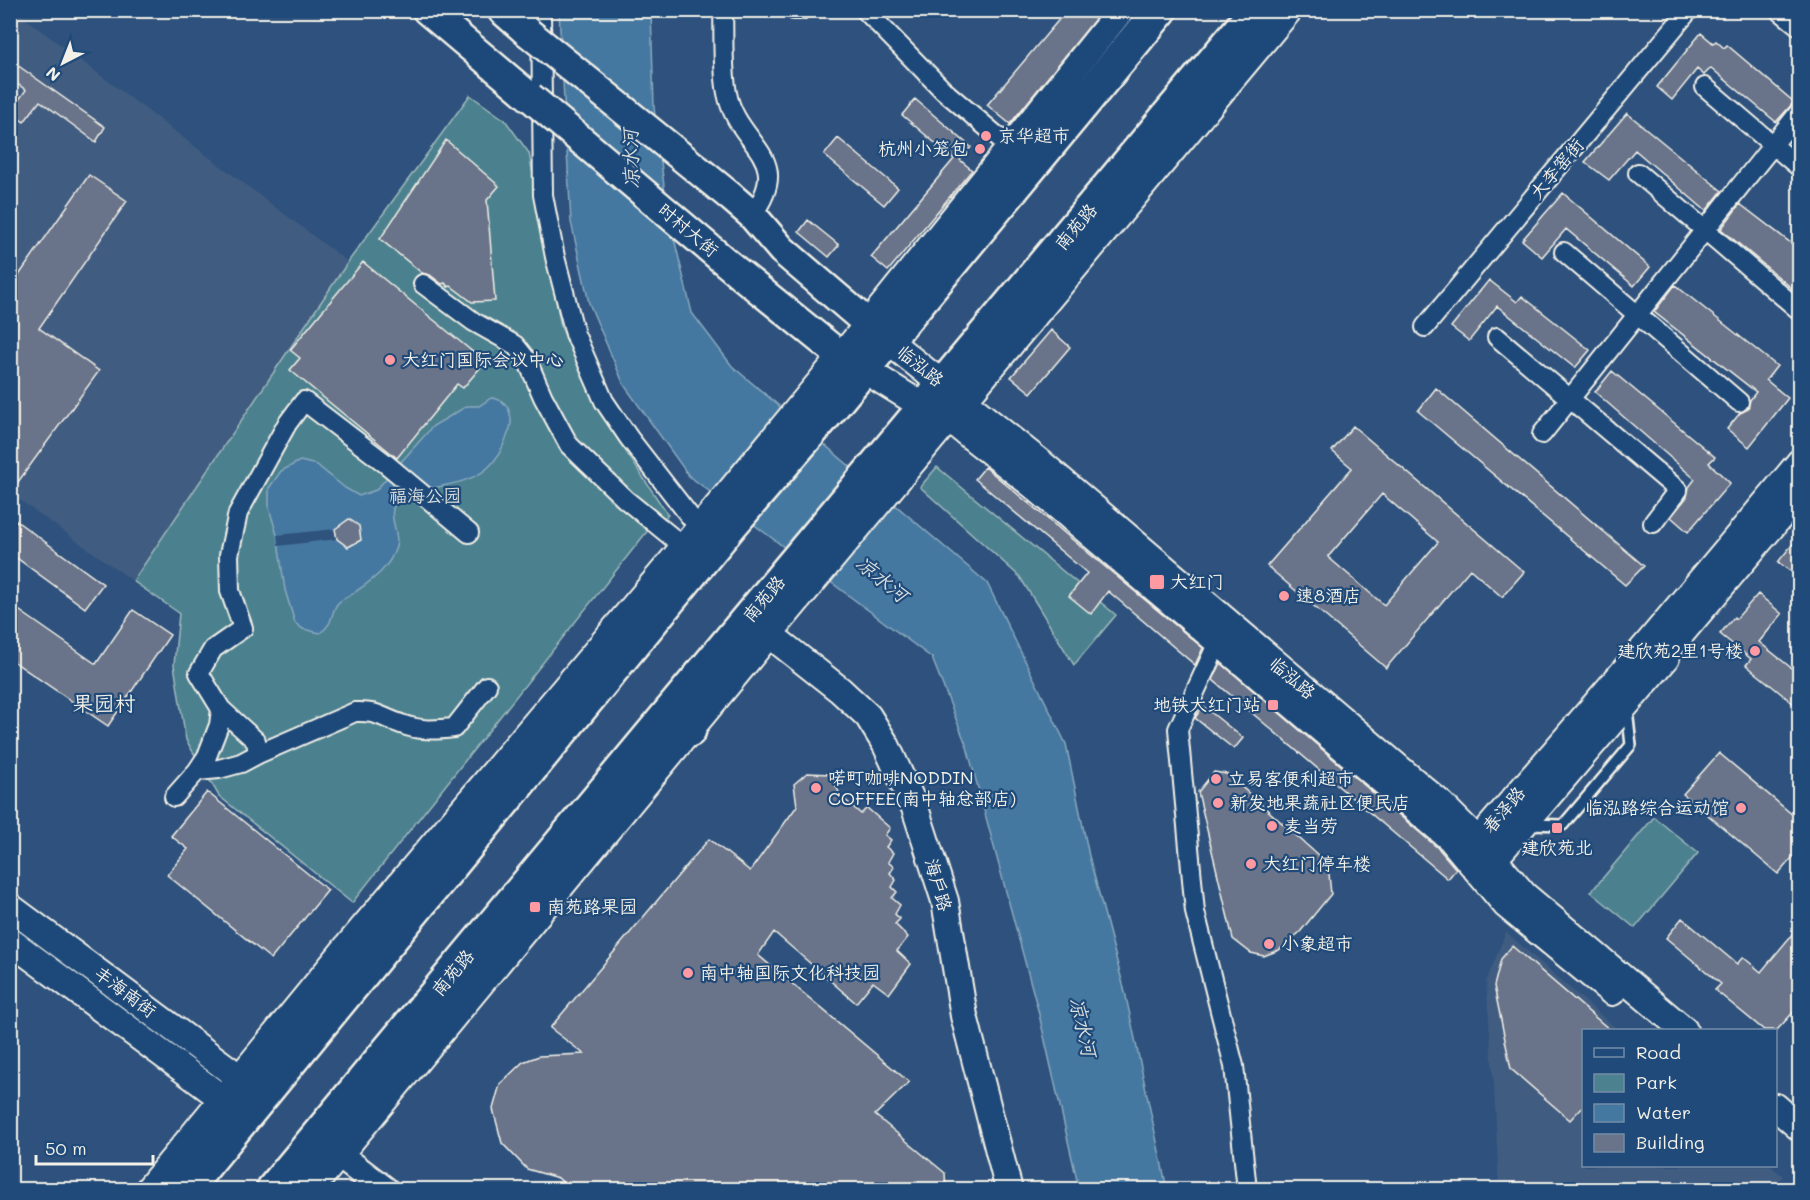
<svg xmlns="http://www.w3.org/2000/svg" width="1810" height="1200" font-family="Mali,'LXGW WenKai TC',sans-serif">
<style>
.built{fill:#405c81}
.green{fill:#4c818f;stroke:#a0b9bc;stroke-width:1.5}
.water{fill:#4478a1;stroke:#8aa8bd;stroke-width:1.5}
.pier{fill:#2e527d}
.building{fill:#697389;stroke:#f4f1e8;stroke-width:1.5;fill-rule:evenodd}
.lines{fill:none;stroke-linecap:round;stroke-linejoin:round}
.lane-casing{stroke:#f4f1e8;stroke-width:14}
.street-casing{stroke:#f4f1e8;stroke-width:22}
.secondary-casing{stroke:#f4f1e8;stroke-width:30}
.primary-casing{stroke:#f4f1e8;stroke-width:33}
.highway-casing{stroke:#f4f1e8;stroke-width:38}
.lane{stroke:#1f4a7a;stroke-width:9}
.street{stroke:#1f4a7a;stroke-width:18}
.secondary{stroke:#1f4a7a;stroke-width:26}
.primary{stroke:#1f4a7a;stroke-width:28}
.highway{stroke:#1f4a7a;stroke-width:33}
.primary-bridge-casing{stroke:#f4f1e8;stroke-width:33;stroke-linecap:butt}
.primary-bridge{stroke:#1f4a7a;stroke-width:28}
.poi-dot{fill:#ff9aa2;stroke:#1f4a7a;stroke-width:2}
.labels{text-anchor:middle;stroke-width:4.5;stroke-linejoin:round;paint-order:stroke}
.poi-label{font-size:18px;fill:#f4f1e8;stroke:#1f4a7a;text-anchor:start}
.street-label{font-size:18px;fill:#f4f1e8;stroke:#1f4a7a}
.park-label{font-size:18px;fill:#dbe0db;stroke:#1f4a7a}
.water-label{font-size:20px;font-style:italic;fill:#dadfdd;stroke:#1f4a7a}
.quarter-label{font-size:21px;fill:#f4f1e8;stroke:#1f4a7a}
</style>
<rect width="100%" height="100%" fill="#2e527d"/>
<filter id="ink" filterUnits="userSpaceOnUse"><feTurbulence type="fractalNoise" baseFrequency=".0167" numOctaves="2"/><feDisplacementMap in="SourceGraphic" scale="12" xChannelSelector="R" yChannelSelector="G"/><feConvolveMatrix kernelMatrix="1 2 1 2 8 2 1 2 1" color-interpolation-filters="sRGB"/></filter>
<g filter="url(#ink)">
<!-- built -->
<path class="built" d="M14 10 348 262 133 581 11 494 10 11Z
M1506 932 1618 1030H1584V1166H1771L1783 1176 1770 1190 1499 1189 1494 1086 1486 982Z"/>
<!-- green -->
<path class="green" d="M470 95 505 120 529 153 561 327 605 420 668 515 649 529 352 903 219 796 186 740 174 665 179 613 133 581 348 262Z
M937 467 1116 615 1074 665 1020 577 920 487Z
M1654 817 1698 853 1635 928 1591 892Z"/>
<!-- water -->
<path class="water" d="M559 11H651L654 107 667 209 692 313 732 366 987 583 1066 744 1089 856 1125 992 1167 1189H1079L1038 1010 967 747 932 658 689 476 624 385 589 303 571 222Z
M491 398C501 399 508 404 510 414 513 424 509 432 505 441 488 486 455 480 416 493 409 495 401 497 396 503 386 515 401 534 396 547 389 569 372 580 354 593 349 596 342 599 338 603 330 612 335 623 320 633L303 629 295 623 285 590 277 535 269 508V488L281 471 300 461 317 465 345 488 359 496 376 490 433 426 467 406H479Z"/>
<!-- pier -->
<path class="pier" d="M335 529 337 539 278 546 277 535Z"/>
<!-- building -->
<path class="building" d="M1067 10H1087L1096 18 1010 124 987 105Z
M1701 33 1713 43 1716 41 1724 48 1727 45 1794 102 1776 122 1711 68 1704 75 1697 69 1672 100 1657 87Z
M10 60 105 127 96 142 40 101 24 122 10 112 26 90 10 79Z
M915 99 971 147 960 160 972 170 888 271 871 257 954 159 902 115Z
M1627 113 1722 191 1706 211 1635 150 1609 180 1585 162Z
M838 138 898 188 884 205 824 155Z
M446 140 499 186 487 200 495 301 472 302 451 286 448 287 445 283 442 284 430 275 422 273 380 239Z
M89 175 127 201 39 328 99 371 18 482 10 476V288Z
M1563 193 1650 267 1634 286 1566 229 1542 257 1522 240Z
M1740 204 1800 250V295L1721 229Z
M808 220 839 245 829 257 799 232Z
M363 262 485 362 463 388 457 384 397 458 290 370 300 358 290 350Z
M1489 280 1517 302 1522 296 1590 350 1575 368 1497 306 1469 341 1451 327Z
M1675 285 1777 366 1766 380 1788 398 1749 447 1727 429 1740 413 1748 409 1750 400 1756 392 1654 312Z
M1051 330 1070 347 1031 393 1011 377Z
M1612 371 1715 457 1709 463 1730 483 1688 532 1671 517 1687 497 1689 487 1695 479 1595 392Z
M1436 388 1644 566 1625 585 1418 411Z
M1353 426 1524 572 1502 597 1470 569 1386 668 1267 566 1352 468 1332 451ZM1382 494 1438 542 1384 605 1328 557Z
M985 467 1203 648 1195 665 1108 591 1091 614 1069 596 1087 573 975 479Z
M349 519 359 526 361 540 348 547 337 539 335 529Z
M15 520 103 584 85 608 10 553V527Z
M1800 535V578L1778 562Z
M1758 594 1782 614 1759 642 1800 675V709L1746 665 1751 659 1720 634 1734 617 1736 619Z
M10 604 96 664 133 610 170 635 108 726 10 659Z
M1221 663 1439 849 1456 869 1448 879 1213 680Z
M1203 706 1243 738 1234 749 1195 718Z
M1719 753 1800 821V849L1778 874 1683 794Z
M1214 772 1227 774 1328 864 1331 894 1300 932 1279 950 1264 956 1251 953 1233 939 1198 792Z
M807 773 830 774 841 796 861 814 867 808 890 828 885 835 891 840 886 847 893 853 888 862 894 867 890 873 896 880 892 887 897 892 892 898 900 905 895 914 900 919 895 924 908 937 897 951 911 964 889 994 873 982 856 1003 774 932 758 955 909 1082 875 1115 945 1173 946 1190H571L558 1178 527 1169 502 1143 493 1109 500 1084 523 1062 539 1056 584 1054 550 1028 709 839 750 871 797 806 794 784Z
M207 792 328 890 271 959 167 875 188 849 171 836Z
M1682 918 1737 964 1743 957 1761 972 1800 925V1005L1777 1030H1764L1715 990 1721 984 1666 938Z
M1512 946 1610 1030H1584V1105L1570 1120 1511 1069 1494 986 1501 959Z"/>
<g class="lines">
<!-- lane casing -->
<g class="lane-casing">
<path id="lane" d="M1529 824 1563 825 1631 745 1627 709"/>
</g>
<!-- street casing -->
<g class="street-casing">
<path id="street" d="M541 10 543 195 555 257 575 334 604 401 629 438 699 528
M723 10C724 38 722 67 727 93 737 146 796 156 752 215
M794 10H801
M865 10 943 90 1010 147
M1779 10 1800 27
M1705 87 1800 168
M1638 173 1800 311
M1564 252 1739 402
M423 284 474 322 515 345 527 360 543 397 569 445 625 499 684 547
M1425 327 1689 10
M1497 337 1678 490 1653 523
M1542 434 1800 111
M1220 643 1213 653 1178 729 1195 912 1234 1066 1247 1190
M221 709 256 741 258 754
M197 771 219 769 241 763 258 754 355 712C379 711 380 717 401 724 419 731 435 730 454 728L487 686
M174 797 197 771 207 756 219 725 221 709 199 673 213 649 243 628 230 591 229 555 238 513 287 424 304 401 385 463 469 533"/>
</g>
<!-- secondary casing -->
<g class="secondary-casing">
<path id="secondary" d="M887 340 1042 464 1442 805 1478 841 1524 895 1684 1030
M863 369 947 421 959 427 1034 486 1450 838 1506 905 1612 992
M769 634 840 690 868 716 886 745 915 808 945 901 964 1016 1009 1190
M1473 856 1478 841 1650 641 1800 462
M1477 862 1494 859 1666 658 1668 649 1800 493
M10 907 240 1078
M10 941 223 1099
M1776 1107 1800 1128
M339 1155 385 1190
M148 1190 347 947 684 547 868 324 1121 10
M310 1190 769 634 1289 10"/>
</g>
<!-- primary casing -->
<g class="primary-casing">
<path id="primary" d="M427 10 530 97
M502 10 525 30
M730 196 752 215 782 250 887 340
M741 275 841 356 863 369"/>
</g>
<!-- highway casing -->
<g class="highway-casing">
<path id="highway" d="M643 748 689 730
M184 1190 731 524 828 411 1160 10
M273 1190 787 572 1257 10"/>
</g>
<!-- lane -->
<use href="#lane" class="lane"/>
<!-- street -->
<use href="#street" class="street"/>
<!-- secondary -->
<use href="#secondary" class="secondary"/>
<!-- primary -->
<use href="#primary" class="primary"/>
<!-- highway -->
<use href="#highway" class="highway"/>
<!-- primary-bridge casing -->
<g class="primary-bridge-casing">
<path id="primary-bridge" d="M525 30 730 196
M530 97 741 275"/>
</g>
<!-- primary-bridge -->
<use href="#primary-bridge" class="primary-bridge"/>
</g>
</g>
<!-- markers -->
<g class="poi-dot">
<circle cx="986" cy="136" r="6"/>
<circle cx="980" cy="149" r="6"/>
<circle cx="390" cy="360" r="6"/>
<rect x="1149" y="574" width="16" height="16" rx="3"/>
<circle cx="1284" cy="596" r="6"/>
<circle cx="1755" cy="651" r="6"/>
<rect x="1267" y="699" width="12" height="12" rx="3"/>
<circle cx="1216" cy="779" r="6"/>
<circle cx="816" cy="788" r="6"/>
<circle cx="1218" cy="803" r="6"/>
<circle cx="1741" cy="808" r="6"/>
<circle cx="1272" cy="826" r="6"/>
<rect x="1551" y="822" width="12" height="12" rx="3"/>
<circle cx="1251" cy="864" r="6"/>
<rect x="529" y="901" width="12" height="12" rx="3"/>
<circle cx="1269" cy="944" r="6"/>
<circle cx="688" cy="973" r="6"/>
</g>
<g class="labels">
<!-- poi labels -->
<g class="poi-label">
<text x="998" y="142">京华超市</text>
<text x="968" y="155" text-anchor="end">杭州小笼包</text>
<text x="402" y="366">大红门国际会议中心</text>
<text x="1170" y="588">大红门</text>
<text x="1296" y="602">速8酒店</text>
<text x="1743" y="657" text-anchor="end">建欣苑2里1号楼</text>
<text x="1261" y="711" text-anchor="end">地铁大红门站</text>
<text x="828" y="784">喏町咖啡NODDIN<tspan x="828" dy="21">COFFEE(南中轴总部店)</tspan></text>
<text x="1228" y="785">立易客便利超市</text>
<text x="1230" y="809">新发地果蔬社区便民店</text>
<text x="1729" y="814" text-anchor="end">临泓路综合运动馆</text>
<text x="1284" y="832">麦当劳</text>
<text x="1557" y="854" text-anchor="middle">建欣苑北</text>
<text x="1263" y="870">大红门停车楼</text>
<text x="547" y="913">南苑路果园</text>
<text x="1281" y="950">小象超市</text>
<text x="700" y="979">南中轴国际文化科技园</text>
</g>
<!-- street labels -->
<g class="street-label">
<text transform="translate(1557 169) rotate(-50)" y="6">大李窑街</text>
<text transform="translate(1076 227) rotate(-50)" y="6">南苑路</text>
<text transform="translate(688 230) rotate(40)" y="6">时村大街</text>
<text transform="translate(920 366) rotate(39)" y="6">临泓路</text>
<text transform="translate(764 599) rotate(-50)" y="6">南苑路</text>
<text transform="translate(1292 678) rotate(40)" y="6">临泓路</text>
<text transform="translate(1504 810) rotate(-50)" y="6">春泽路</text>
<text transform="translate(938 885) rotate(74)" y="6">海户路</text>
<text transform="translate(453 973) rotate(-50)" y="6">南苑路</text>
<text transform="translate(125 992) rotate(37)" y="6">丰海南街</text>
</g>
<!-- park labels -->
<g class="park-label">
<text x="425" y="502">福海公园</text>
</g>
<!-- water labels -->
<g class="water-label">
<text transform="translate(631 159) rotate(-92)" y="7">凉水河</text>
<text transform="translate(882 579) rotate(39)" y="7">凉水河</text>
<text transform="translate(1083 1027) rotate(77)" y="7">凉水河</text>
</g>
<!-- quarter labels -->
<g class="quarter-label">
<text x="104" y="711">果园村</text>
</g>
</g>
<!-- margin -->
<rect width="1810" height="1200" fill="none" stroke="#1f4a7a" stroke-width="36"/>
<rect x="18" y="18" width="1774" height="1164" fill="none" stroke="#f4f1e8" stroke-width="2" filter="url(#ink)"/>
<!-- legend -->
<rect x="1582" y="1029" width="195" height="138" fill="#1f4a7a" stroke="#748da6" stroke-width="1.5"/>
<rect x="1594" y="1048" width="30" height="9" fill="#1f4a7a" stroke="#748da6" stroke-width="1.5"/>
<text x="1636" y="1059" font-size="18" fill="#f4f1e8">Road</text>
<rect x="1594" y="1074" width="30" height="18" fill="#4c818f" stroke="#748da6" stroke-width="1.5"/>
<text x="1636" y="1089" font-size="18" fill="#f4f1e8">Park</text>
<rect x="1594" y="1104" width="30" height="18" fill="#4478a1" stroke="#748da6" stroke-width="1.5"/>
<text x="1636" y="1119" font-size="18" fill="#f4f1e8">Water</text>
<rect x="1594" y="1134" width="30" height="18" fill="#697389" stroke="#748da6" stroke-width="1.5"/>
<text x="1636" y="1149" font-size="18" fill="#f4f1e8">Building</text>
<!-- north arrow -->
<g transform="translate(63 63) rotate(222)" stroke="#1f4a7a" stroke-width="4.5" paint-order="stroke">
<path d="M0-4.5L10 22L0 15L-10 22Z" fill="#f4f1e8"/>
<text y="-9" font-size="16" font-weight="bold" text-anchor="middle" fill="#f4f1e8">N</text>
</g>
<!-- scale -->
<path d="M36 1155v9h117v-9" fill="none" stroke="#f4f1e8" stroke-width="3"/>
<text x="45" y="1155" font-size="18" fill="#f4f1e8" stroke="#1f4a7a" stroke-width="4.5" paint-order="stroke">50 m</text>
</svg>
